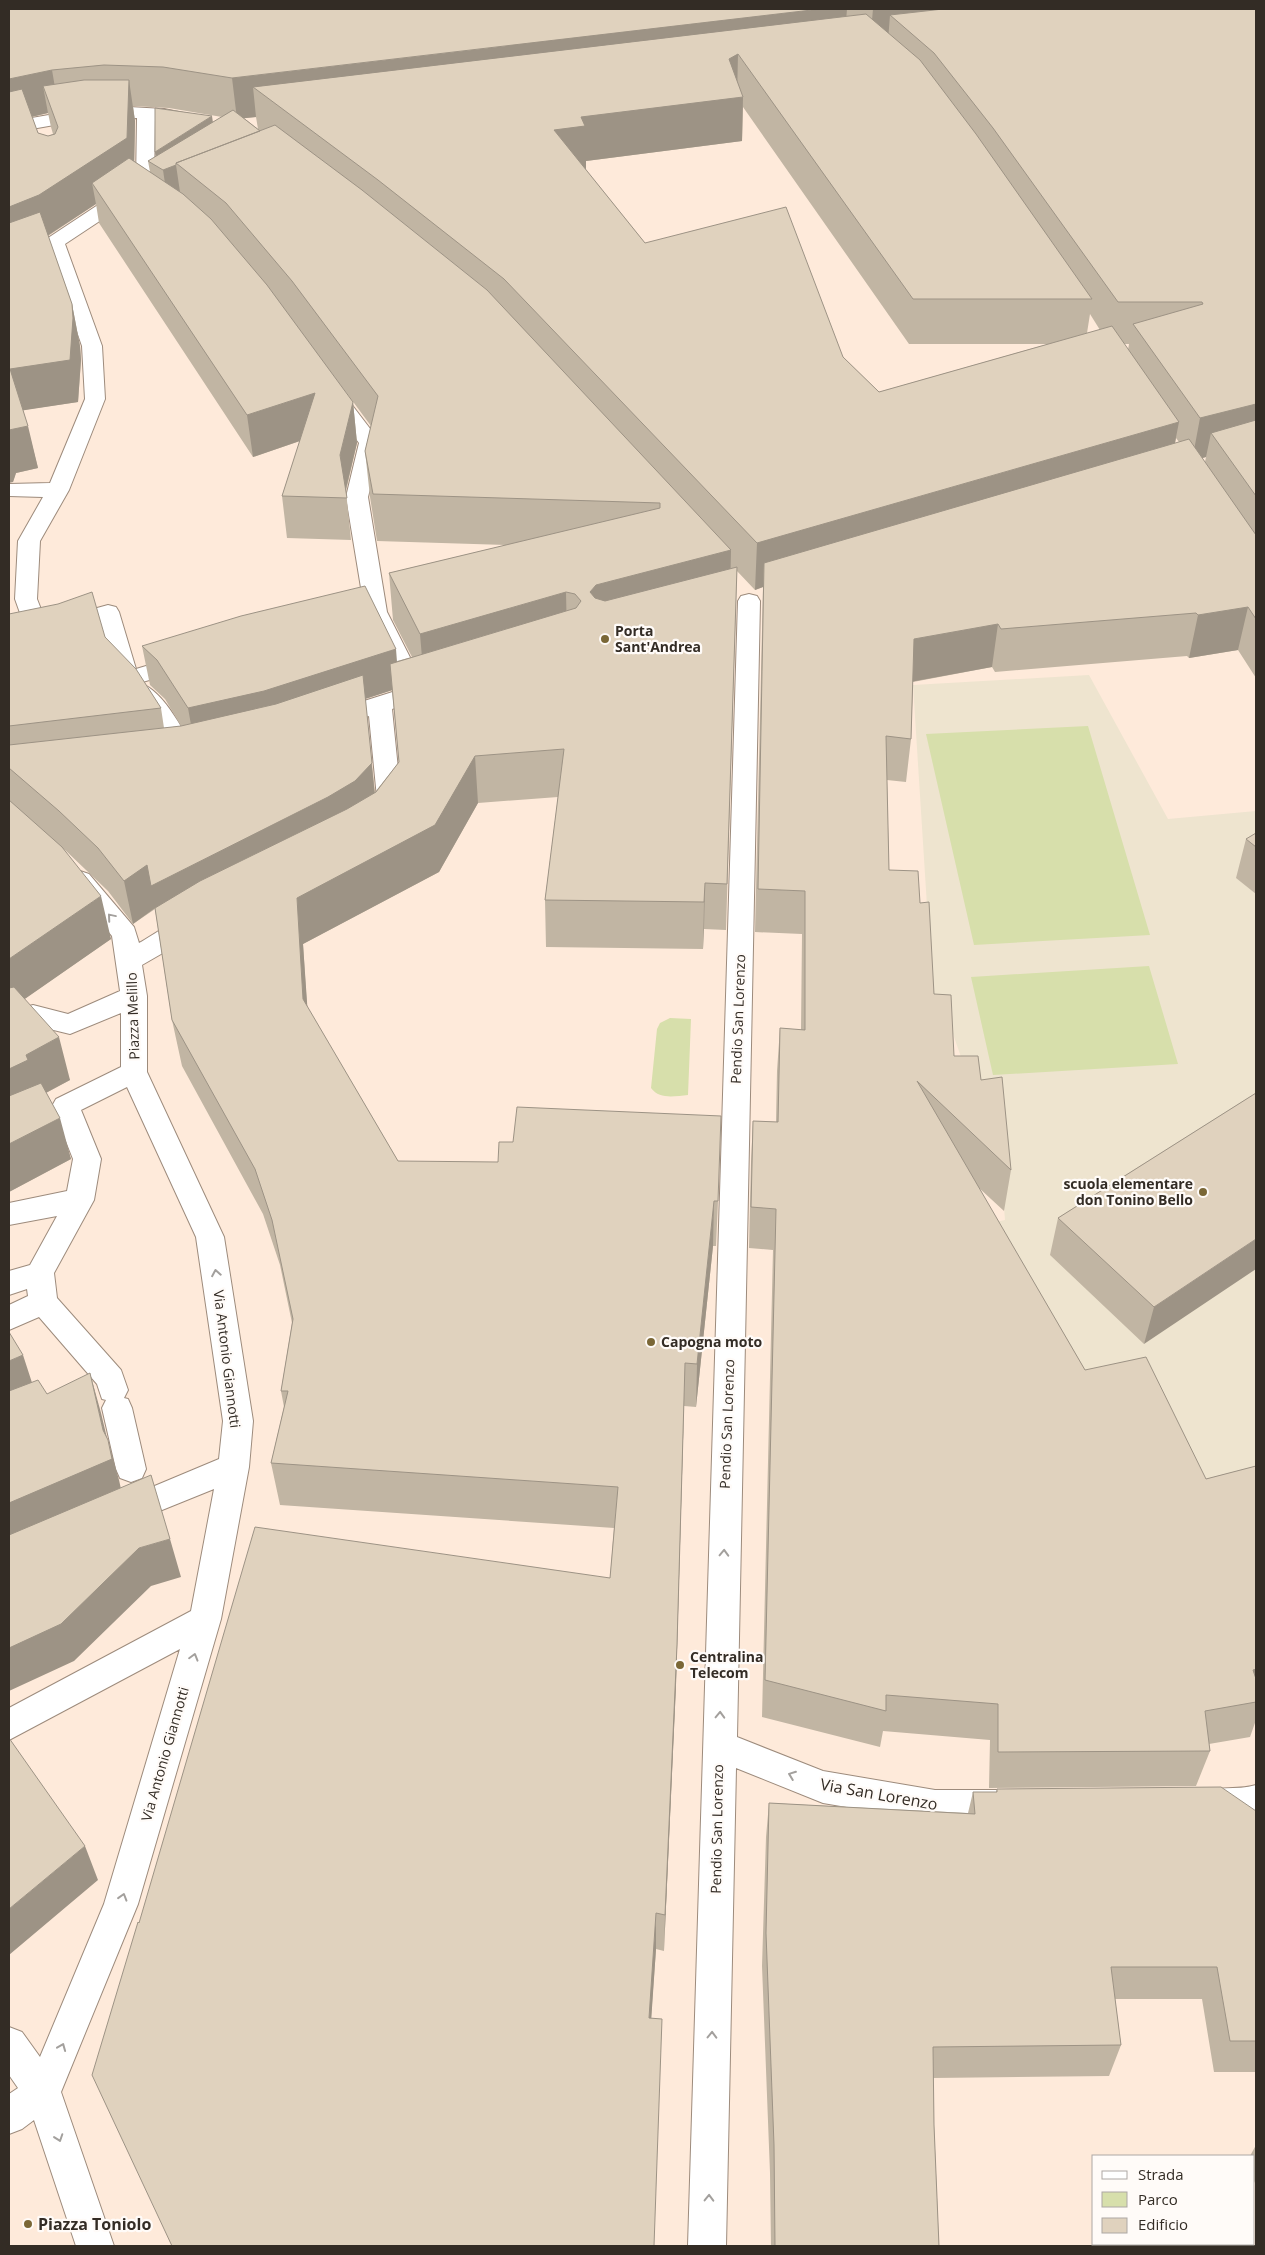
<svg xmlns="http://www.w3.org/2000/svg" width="1265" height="2255" font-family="'Open Sans',sans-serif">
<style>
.education{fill:#eee4cf}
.green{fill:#d7dfab}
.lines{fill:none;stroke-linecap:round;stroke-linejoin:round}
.minor-casing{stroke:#9d8b7c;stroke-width:2}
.minor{fill:#fff;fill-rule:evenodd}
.wall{fill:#c1b5a3;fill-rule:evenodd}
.shaded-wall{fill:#9d9385}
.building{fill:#e0d2be;stroke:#9d9385}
.oneway{stroke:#a3a09d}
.poi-dot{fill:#7a6736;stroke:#fffbf8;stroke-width:2}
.labels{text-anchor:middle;stroke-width:4.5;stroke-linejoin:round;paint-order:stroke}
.poi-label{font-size:14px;font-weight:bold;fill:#332c25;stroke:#fffbf8;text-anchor:start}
.street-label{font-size:14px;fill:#332c25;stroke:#fffbf8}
.near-street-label{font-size:16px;fill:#332c25;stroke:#fffbf8}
.near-poi-label{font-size:16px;font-weight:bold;fill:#332c25;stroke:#fffbf8;text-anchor:start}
</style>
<rect width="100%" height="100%" fill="#feeada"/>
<!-- education -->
<path class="education" d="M1089 675 1168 819 1256 811V1502L1193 1518 1075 1410 971 1227 1005 1220 997 1118 975 1097 953 1034 935 1032 913 685Z"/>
<!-- green -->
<path class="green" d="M1088 726 1150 935 974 945 926 734Z
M1149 966 1178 1064 993 1075 971 977Z
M670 1018 691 1019 688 1095C675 1096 660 1100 651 1088L657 1029 660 1023Z"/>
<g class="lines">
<!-- minor casing -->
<g class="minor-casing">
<path id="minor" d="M129 107 164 109 198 116 201 120 198 124 192 125 155 119 154 183 152 187 145 189 138 187 136 183 137 118 77 121 9 133V122L77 110Z
M129 187 136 189 138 193 136 197 65 244 102 346 105 399 69 490 40 541 37 599 46 622 108 605 116 607 119 612 136 669 183 655 191 658 195 663 191 668 139 683C165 690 186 737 200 759L197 765 188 767 179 765 146 711 127 691 131 686 119 684 115 679 99 622 9 646V632L25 627 15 599 18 541 43 497 9 496V484L50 483 85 399 82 346 49 251 9 266V253L48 238 122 189Z
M332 386 339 388 381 443 368 497 387 612 423 683 428 681 436 684 440 689 436 694 392 709 402 809C396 819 390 820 379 817L376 811 378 808 369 716 331 728 323 726 319 720 323 714 402 689 365 612 346 497 359 443 322 392 325 388Z
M749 594 757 596 760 601 737 1737 823 1771 935 1790H1008L1020 1795 1025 1806 1020 1817 1008 1822H935L823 1803 736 1768 726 2246H688L738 601 741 596Z
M80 871 89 874 134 927 139 943C157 933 181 913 201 919L205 925 201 931 142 965 147 996V1072L224 1237 253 1421 249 1467 221 1619 138 1904 61 2092 114 2246H76L34 2120 22 2129 9 2134V2094L18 2088 9 2075V2027L22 2032 40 2057 104 1904 180 1649 9 1740V1708L191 1611 214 1489 125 1525 114 1521 109 1512 114 1503 219 1459 223 1421 196 1237 127 1087 81 1110 101 1159 94 1200 54 1273 57 1298 121 1370 128 1390 124 1398 128 1399 132 1408 146 1469 142 1478 131 1482 120 1478 116 1469 102 1408 106 1400 102 1399 97 1384 39 1317 9 1330V1305L28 1296 27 1289 9 1295V1271L30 1265 57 1216 9 1225V1203L67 1191 73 1159 52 1106 56 1099 121 1067V1013L70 1034 33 1025 9 1032V1012L33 1005 68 1014 120 991 112 936 67 880 71 874Z
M1256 1785V1817C1237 1822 1214 1822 1196 1815L1191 1804 1196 1793C1216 1785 1236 1791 1256 1785Z"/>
</g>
<!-- minor -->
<use href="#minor" class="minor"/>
</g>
<!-- wall -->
<path class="wall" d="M9 9H1256V678L1238 650 1189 658 1187 656 995 672 992 667 913 682 911 739 906 782 887 780 889 870 920 903 934 994 954 1056 981 1080 1011 1170 1004 1211 978 1187 1085 1370 1206 1479 1256 1466V1720L1250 1737 1209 1744 1210 1751 1196 1786 989 1788 990 1740 883 1731 880 1747 762 1717 773 1250 749 1248 751 1162 753 1121 776 1122 777 1071 780 1028 801 1030 802 934 755 932 763 587 755 590 737 571 726 930 704 929 703 949 546 947 545 900 558 797 478 803 439 872 303 944 307 1007 398 1161 718 1201 716 1246H713L696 1407 684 1406 676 1685 664 1951 656 1949 651 2018 661 2052 139 1923 610 1578 614 1528 280 1505 271 1463 284 1407 281 1391 292 1323 280 1265 263 1214 182 1066 172 1020 155 909 133 924 108 891 64 849 111 939 24 999 70 1080 46 1093 71 1159 9 1192V614L105 637 161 708 164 728 181 726 165 699 150 685 142 646 397 661 412 657 393 620 389 573 506 545 377 541 370 497 365 451 371 426 323 361 353 402 357 443 346 491 351 540 287 538 282 496 300 441 253 457 99 223 96 204 48 236 72 304 80 346 81 360 78 402 23 410 38 468 16 473 13 482ZM133 106 169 108 222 117 213 122 155 152 156 157 148 161 150 172 134 161 135 121ZM743 107 909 344H1048L879 392 843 357 645 243 586 170V161L742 141ZM48 113 51 127 53 134 48 136 38 133 32 117ZM256 117 258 129 244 118ZM1090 314 1100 330 1087 333ZM1124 344H1129L1128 350ZM1176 438 1179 442 1175 444ZM1206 457 1205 462 1202 458ZM392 690 399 762 375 792 365 699Z
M1256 833V894L1236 878 1246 839Z
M1256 1093 1144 1344 1050 1255 1058 1218Z
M997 1789 1256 1811V2072H1214L1202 1999H1115L1121 2045 1109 2076 933 2078 934 2125 939 2246H771L770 2173 762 1966 766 1837 769 1803 968 1813 973 1792H996Z
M1256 2145V2185L1254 2181V2156H1250Z"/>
<!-- shaded-wall -->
<path class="shaded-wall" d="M820 9H847L844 46 738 54 737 98 743 97 742 141 586 161V171L554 130 581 117 253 87 256 117 237 119 232 78Z
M873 9H947L890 15 888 41 870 43Z
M52 70 59 111 43 86 48 113 9 122V79Z
M129 80 135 121 134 179 92 183 96 204 47 236 9 252V207Z
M212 116 214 130 157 166 155 152Z
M176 165 180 192 167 197 163 170Z
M72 304 80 346 81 360 78 402 19 411 10 369Z
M315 393 320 434 253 457 247 415Z
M353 402 357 443 344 497 340 455Z
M1256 404V444L1211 433 1206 457 1192 461 1200 418Z
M1179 422 1170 468 764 563 763 587 755 590 757 543Z
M28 426 38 468 16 473 13 482 9 483V430Z
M731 550 730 597 591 639 590 592 596 585Z
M566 592 567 639 424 681 420 634Z
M1248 607 1238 650 1189 658 1198 615Z
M998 624 992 667 910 682 914 639Z
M396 649 399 688 365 699 376 806 155 908 133 924 124 881 195 747 188 708Z
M475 756 478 803 439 872 303 944 310 1045 303 999 297 898Z
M705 883 704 929 703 949 704 902Z
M101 896 111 939 9 1010V959Z
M59 1037 70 1080 38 1097 9 1117V1069L26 1055Z
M60 1118 71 1159 9 1192V1144Z
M714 1201 713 1246 696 1407 697 1364Z
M1256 1239V1269L1144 1344 1154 1307Z
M23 1355 36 1395 9 1407V1361Z
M90 1373 101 1413 112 1459 108 1440 119 1480 123 1498 9 1547V1503L103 1430Z
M684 1406 676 1685 664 1951 665 1915Z
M170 1539 181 1577 151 1586 74 1661 9 1691V1648L139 1548Z
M1256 1669V1699L1253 1670Z
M85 1846 98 1880 9 1955V1909Z
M656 1913V1949L649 2052V2018Z"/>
<!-- building -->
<path class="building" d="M9 9H820L232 78 163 67 104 65 52 70 9 79Z
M943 9H1256V404L1200 418 1133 324 1203 304 1202 302H1118L993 128 934 53 890 15Z
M866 14 920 60 976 134 1092 299H913L738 54 729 59 743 97 581 117 585 126 554 130 645 243 786 207 843 357 879 392 1112 326 1179 422 757 543 504 279 378 180 253 87Z
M84 80H129L127 138 39 195 9 207V92L22 89 38 133 48 136 55 134 58 127 43 86Z
M155 108 212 116 155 152Z
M233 110 260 131 176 163V165L163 170 148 161Z
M275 125 362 190 487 290 731 550 596 585 590 592 595 598 605 601 737 567 727 884 705 883 704 902 545 900 564 749 475 756 435 825 297 898 303 999 398 1161 498 1162 499 1142H513L517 1107 721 1116 718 1201H714L697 1364 685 1363 677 1645 665 1915 656 1913 649 2018 662 2019 654 2246H172L92 2075 138 1922 139 1923 255 1527 610 1578 618 1487 271 1463 288 1391H281L293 1319 272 1220 255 1169 172 1020 155 908 200 881 347 809 376 792 399 762 390 664 576 608 581 601 575 594 566 592 420 634 389 573 660 508V503L373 494 365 451 378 396 292 281 226 203 176 163Z
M129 158 183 194 211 219 267 285 353 402 340 455 347 498 282 496 315 393 247 415 92 183Z
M40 212 72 304 73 318 70 360 10 369 28 426 9 430V223Z
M1256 420V496L1211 433Z
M1189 439 1256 535V619L1248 607 1198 615 1196 613 1001 629 998 624 914 639 911 739 886 736 889 870 918 871 920 903 929 902 934 994 951 995 954 1056H978L981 1080 1002 1077 1011 1170 917 1081 1085 1370 1146 1357 1206 1479 1256 1466V1669L1253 1670 1256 1679V1702L1205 1711 1210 1751 998 1752V1704L886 1695V1711L765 1680 776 1209 751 1207 753 1121 778 1122 780 1028 805 1030V891L758 889 764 563Z
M365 586 396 649 264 691 188 708 157 660 142 646 241 616Z
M92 592 105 637 136 669 161 708 9 726V614L58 604Z
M363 675 372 763 355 781 328 797 151 886 147 865 124 881 98 848 59 811 9 768V745L181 726 276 704Z
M9 800 62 847 101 896 9 959Z
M1256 833V847L1246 839Z
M14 987 59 1037 26 1055 28 1060 9 1069V988Z
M41 1083 60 1118 9 1144V1096Z
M1256 1093V1239L1154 1307 1058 1218Z
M9 1332 23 1355 9 1361Z
M90 1373 103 1430 108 1440 112 1459 9 1503V1391L38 1380 47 1394Z
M151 1475 170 1539 139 1548 61 1624 9 1648V1535Z
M9 1738 85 1846 9 1909Z
M1221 1787 1256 1811V2041H1230L1217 1967H1111L1121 2045 933 2047 934 2125 939 2246H775L774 2145 766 1933 769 1803 975 1814 973 1792H997V1789Z"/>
<!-- one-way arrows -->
<defs><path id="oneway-chevron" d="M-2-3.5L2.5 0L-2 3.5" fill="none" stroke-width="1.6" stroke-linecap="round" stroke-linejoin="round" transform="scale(1.25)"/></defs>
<g class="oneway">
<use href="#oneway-chevron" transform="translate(111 917) rotate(-130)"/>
<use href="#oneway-chevron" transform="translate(216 1273) rotate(-100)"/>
<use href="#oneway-chevron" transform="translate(724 1553) rotate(-88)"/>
<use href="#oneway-chevron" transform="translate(194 1657) rotate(-74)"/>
<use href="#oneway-chevron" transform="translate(720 1715) rotate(-88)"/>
<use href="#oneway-chevron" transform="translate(792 1775) rotate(-159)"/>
<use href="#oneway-chevron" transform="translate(123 1897) rotate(-73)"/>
<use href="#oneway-chevron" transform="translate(712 2035) rotate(-89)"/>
<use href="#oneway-chevron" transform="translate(62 2047) rotate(-68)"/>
<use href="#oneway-chevron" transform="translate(59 2138) rotate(71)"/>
<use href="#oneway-chevron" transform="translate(709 2198) rotate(-89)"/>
</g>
<!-- markers -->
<g class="poi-dot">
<circle cx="605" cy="639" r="5"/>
<circle cx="1203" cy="1192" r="5"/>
<circle cx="651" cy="1342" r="5"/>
<circle cx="680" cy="1665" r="5"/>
<circle cx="28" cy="2224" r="5"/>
</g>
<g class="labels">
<!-- poi labels -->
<g class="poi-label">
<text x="615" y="636">Porta<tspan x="615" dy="16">Sant'Andrea</tspan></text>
<text x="1193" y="1189" text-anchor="end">scuola elementare<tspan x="1193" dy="16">don Tonino Bello</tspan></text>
<text x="661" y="1347">Capogna moto</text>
<text x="690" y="1662">Centralina<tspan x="690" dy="16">Telecom</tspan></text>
</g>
<!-- street labels -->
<g class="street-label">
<text transform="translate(133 1016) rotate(-92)" y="5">Piazza Melillo</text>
<text transform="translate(738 1019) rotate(-88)" y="5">Pendio San Lorenzo</text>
<text transform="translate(227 1359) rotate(83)" y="5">Via Antonio Giannotti</text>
<text transform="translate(727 1424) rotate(-88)" y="5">Pendio San Lorenzo</text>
<text transform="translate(165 1754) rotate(-74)" y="5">Via Antonio Giannotti</text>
<text transform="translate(717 1829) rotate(-89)" y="5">Pendio San Lorenzo</text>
</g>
<!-- near-street labels -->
<g class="near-street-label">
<text transform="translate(879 1794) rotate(10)" y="6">Via San Lorenzo</text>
</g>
<!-- near-poi labels -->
<g class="near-poi-label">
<text x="38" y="2230">Piazza Toniolo</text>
</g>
</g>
<!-- border -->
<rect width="1265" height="2255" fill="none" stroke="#332c25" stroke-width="20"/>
<!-- legend -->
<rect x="1092" y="2155" width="162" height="90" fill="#fffbf8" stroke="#ada8a4"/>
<rect x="1102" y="2171" width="25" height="8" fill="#ffffff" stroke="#ada8a4"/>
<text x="1138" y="2180" font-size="15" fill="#332c25">Strada</text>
<rect x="1102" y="2192" width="25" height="15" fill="#d7dfab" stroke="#ada8a4"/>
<text x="1138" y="2205" font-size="15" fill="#332c25">Parco</text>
<rect x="1102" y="2218" width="25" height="15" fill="#e0d2be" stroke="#ada8a4"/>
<text x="1138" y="2230" font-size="15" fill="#332c25">Edificio</text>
</svg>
